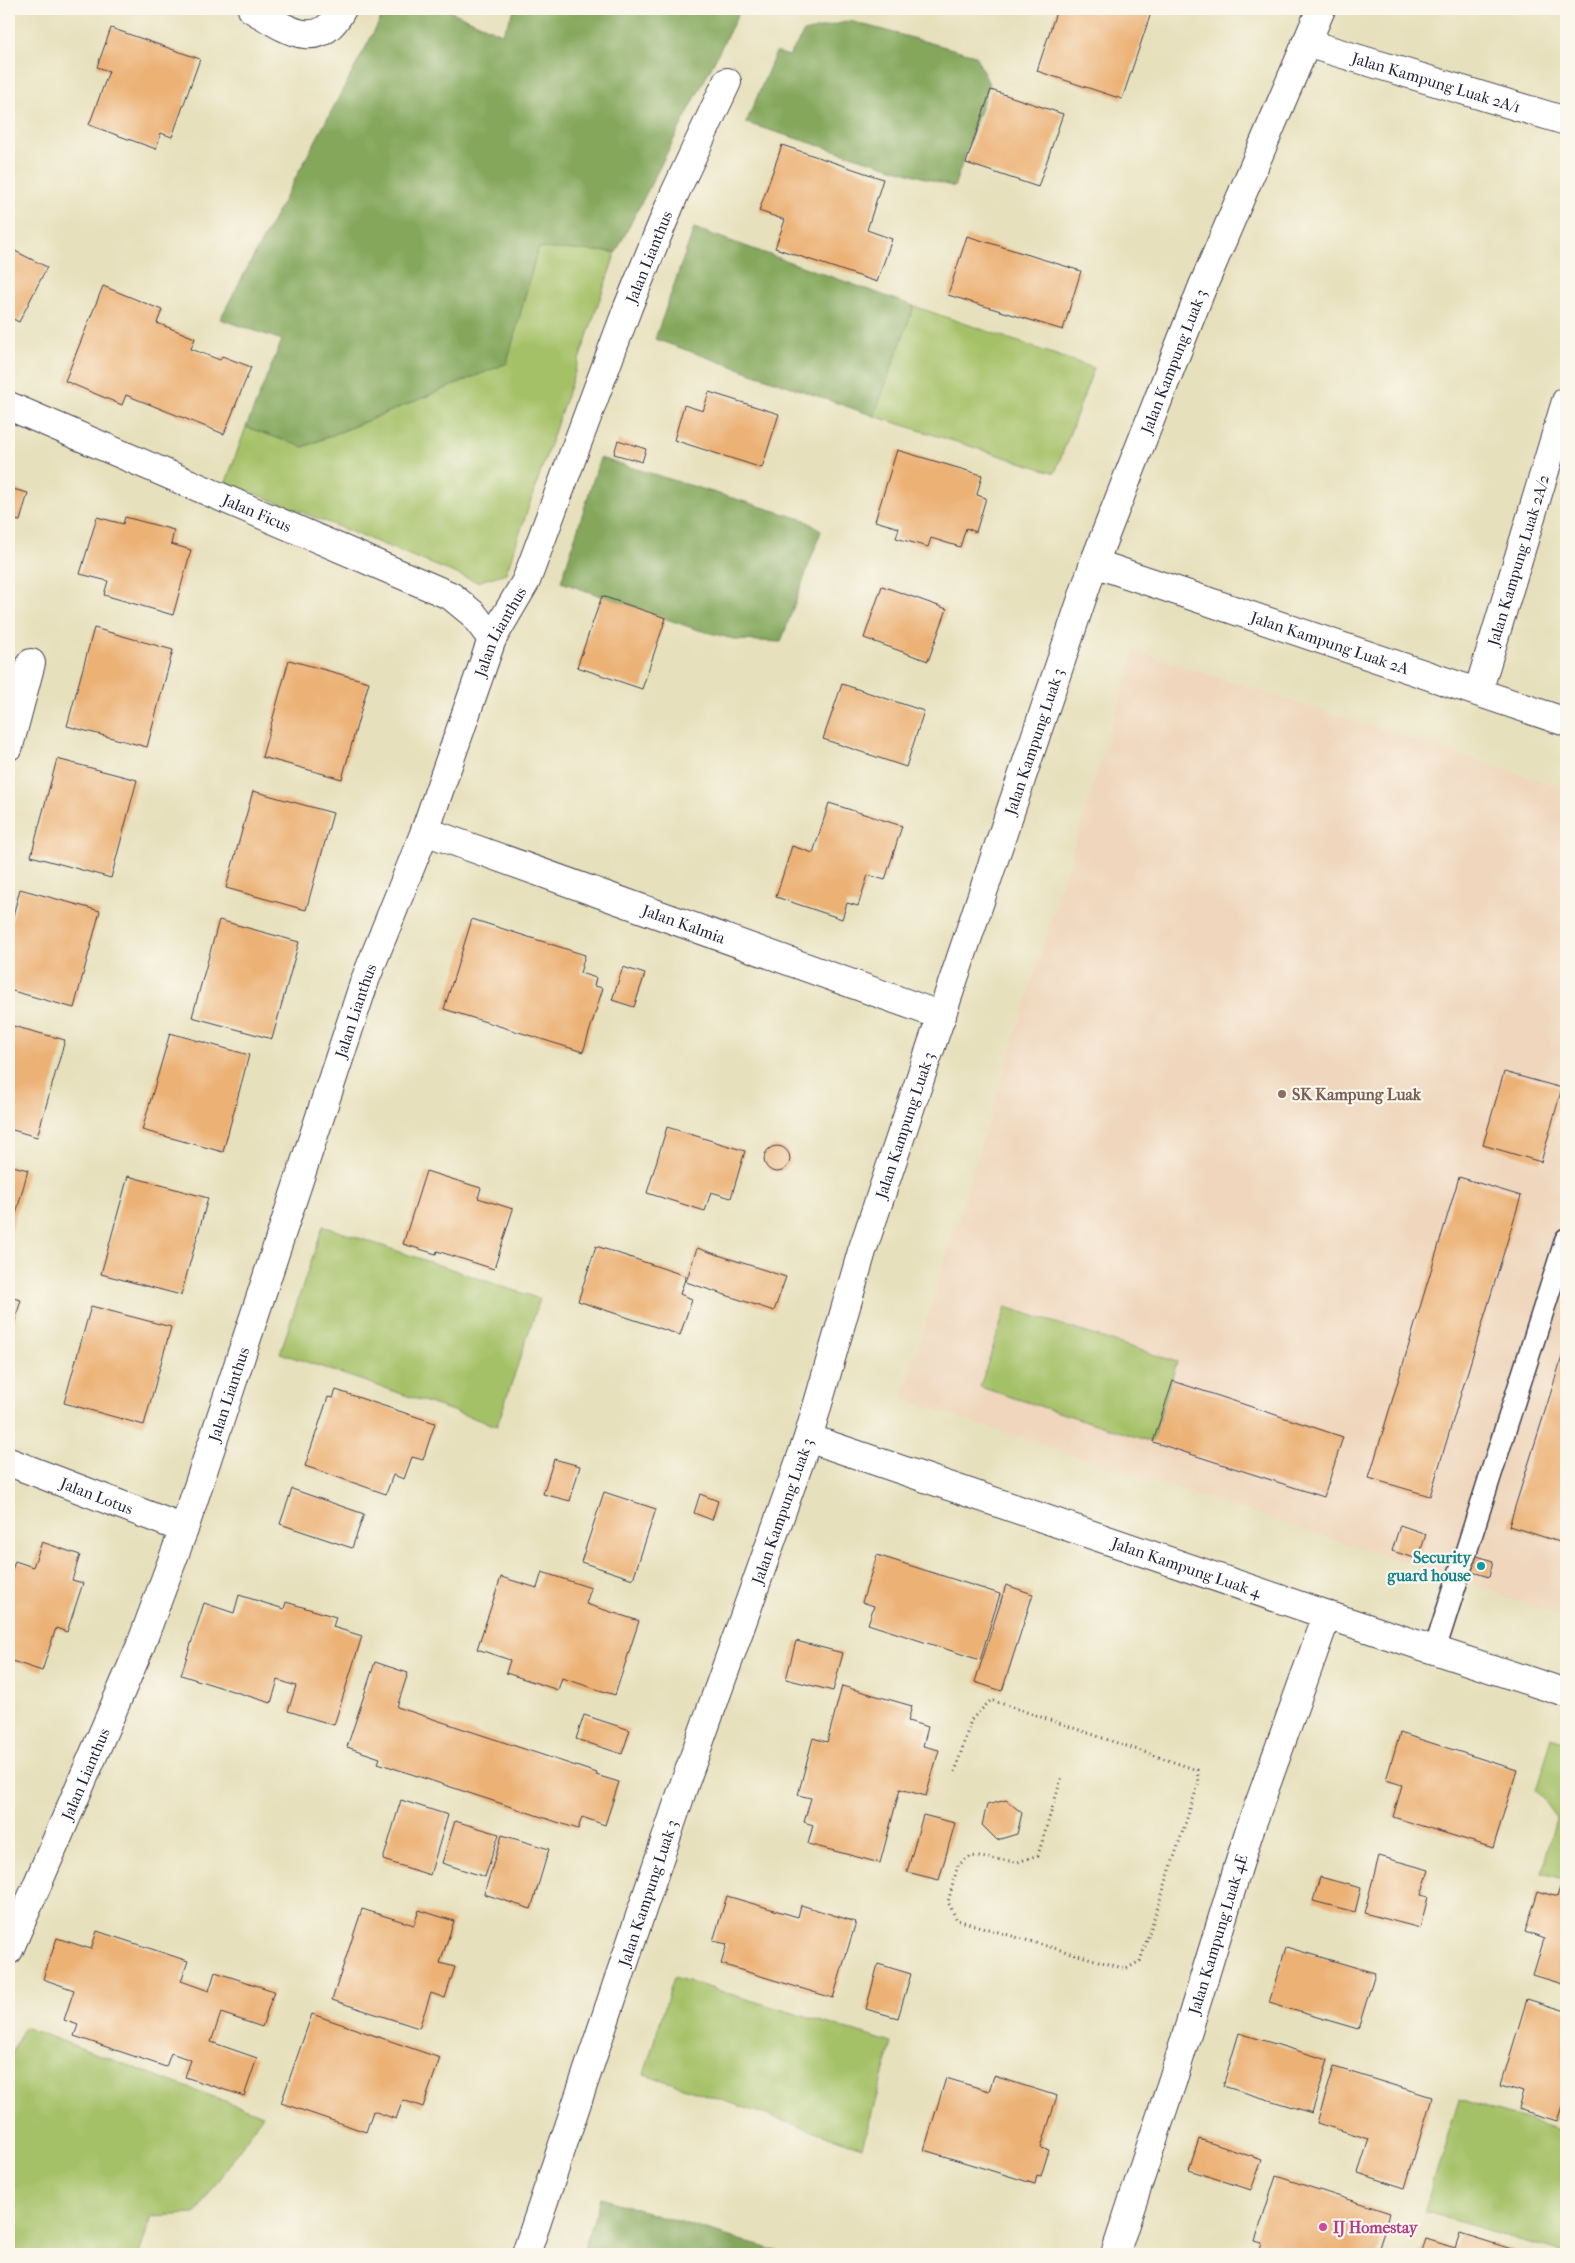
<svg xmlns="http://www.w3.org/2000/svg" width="1575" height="2263" font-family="'IM FELL French Canon',serif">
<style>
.built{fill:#efd6bc}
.green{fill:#a5c168;stroke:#647252}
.forest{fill:#84a75c;stroke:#53644c}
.building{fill:#ecb175}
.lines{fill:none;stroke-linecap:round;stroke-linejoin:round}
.service-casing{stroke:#403e4e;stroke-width:24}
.minor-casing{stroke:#403e4e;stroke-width:30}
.path{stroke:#403e4e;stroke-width:3;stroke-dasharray:1 4;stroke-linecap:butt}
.service{stroke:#fff;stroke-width:21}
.minor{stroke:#fff;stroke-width:28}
.education-dot{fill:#8d6e63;stroke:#fbf7ec;stroke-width:2}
.culture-dot{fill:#0f9aa8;stroke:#fbf7ec;stroke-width:2}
.hotel-dot{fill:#d1479c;stroke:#fbf7ec;stroke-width:2}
.labels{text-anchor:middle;stroke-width:4.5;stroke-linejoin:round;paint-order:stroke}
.street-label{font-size:16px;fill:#22223b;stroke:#fbf7ec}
.education-label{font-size:16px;font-weight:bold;fill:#785e54;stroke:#fbf7ec;text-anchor:start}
.culture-label{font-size:16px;font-weight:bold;fill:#0d838f;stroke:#fbf7ec;text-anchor:end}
.hotel-label{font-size:16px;font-weight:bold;fill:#b23c85;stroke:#fbf7ec;text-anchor:start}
</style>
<rect width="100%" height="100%" fill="#fbf7ec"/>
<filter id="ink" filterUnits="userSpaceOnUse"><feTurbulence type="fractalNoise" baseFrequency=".02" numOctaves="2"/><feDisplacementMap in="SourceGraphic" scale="10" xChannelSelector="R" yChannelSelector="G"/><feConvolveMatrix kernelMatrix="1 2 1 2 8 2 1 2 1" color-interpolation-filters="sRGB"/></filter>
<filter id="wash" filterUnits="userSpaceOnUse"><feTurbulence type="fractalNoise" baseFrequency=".0096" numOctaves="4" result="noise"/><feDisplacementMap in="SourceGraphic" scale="20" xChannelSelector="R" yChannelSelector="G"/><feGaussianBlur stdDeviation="1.12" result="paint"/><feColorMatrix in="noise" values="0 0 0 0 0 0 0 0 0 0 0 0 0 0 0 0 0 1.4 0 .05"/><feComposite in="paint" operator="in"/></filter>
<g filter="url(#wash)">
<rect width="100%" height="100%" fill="#e7e0bc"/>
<!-- built -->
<path class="built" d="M1135 651 1566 789V1619L1489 1590 902 1399Z"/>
<!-- green -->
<path class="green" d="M538 248 616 252 506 573 477 582 226 482 246 427 304 447 507 363Z
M914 306 1094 368 1055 473 874 416Z
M323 1226 540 1299 497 1426 280 1353Z
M1006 1307 1177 1362 1152 1442 980 1387Z
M1552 1738 1566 1743V1880L1542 1873 1556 1817 1536 1790Z
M674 1977 892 2043 862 2147 644 2074Z
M24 2027 263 2115 195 2214 152 2216 139 2254H9V2060Z
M1459 2099 1566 2133V2254L1424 2211Z"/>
<!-- forest -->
<path class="forest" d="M386 9H445L502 34 515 9H741L616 252 538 248 507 363 303 447 246 427 282 340 220 319Z
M850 21 975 55 989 84 954 187 746 123 776 52 789 56 804 32Z
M694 228 914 306 874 416 655 339Z
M600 458 805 520 821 531 781 642 737 640 695 629 561 582Z
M601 2198 786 2254H582Z"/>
<g id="blocks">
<!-- building -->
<path class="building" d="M1057 9H1138L1151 13 1122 99 1037 71Z
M111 28 200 59 172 137 161 133 156 149 89 125 109 71 97 67Z
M991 90 1063 114 1038 187 966 163Z
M782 145 883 179 867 230 892 239 877 282 775 248 785 220 759 211Z
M967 236 1081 271 1063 330 948 295Z
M9 248 47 267 19 322 9 317Z
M103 286 162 310 157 323 195 338 191 349 220 360 222 356 251 367 224 434 126 395 122 405 65 381Z
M709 392 779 414 762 468 674 440 684 405 703 411Z
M618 440 646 449 642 462 614 454Z
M897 450 982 475 977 495 986 498 976 532 966 528 960 547 931 538 928 547 896 538 899 528 875 521Z
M9 488 28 493 20 521 9 519Z
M97 517 123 524 125 517 174 530 171 544 191 550 173 615 104 595 108 581 80 574Z
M882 586 947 609 928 661 864 638Z
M602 596 666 618 642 689 577 667Z
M94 628 173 650 147 747 67 726Z
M289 660 369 682 342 779 262 757Z
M842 684 924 711 906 767 823 739Z
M57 759 137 780 111 878 31 856Z
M253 791 333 813 306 910 226 888Z
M829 803 902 826 885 880 868 875 858 906 847 903 842 919 776 897 792 846 813 853Z
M20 889 100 911 74 1008 9 990V931Z
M472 919 585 955 580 973 596 978 594 986 603 988 583 1052 444 1009Z
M219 920 299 942 272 1039 192 1017Z
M623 967 645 974 634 1007 612 1000Z
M9 1025 65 1040 37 1137 9 1129Z
M170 1033 249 1055 223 1152 142 1130Z
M1504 1072 1562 1088 1541 1162 1483 1145Z
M667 1127 745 1151 731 1198 711 1192 705 1211 647 1193Z
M764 1159a13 13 0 1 1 26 0a13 13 0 1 1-26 0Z
M9 1165 28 1170 9 1240Z
M426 1171 481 1188 478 1198 513 1209 494 1269 437 1251 436 1254 403 1244Z
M128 1176 208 1198 181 1295 101 1274Z
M1459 1177 1521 1196 1430 1496 1369 1478Z
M596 1246 686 1276 680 1294 692 1299 680 1335 578 1301Z
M697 1248 786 1277 774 1311 686 1282Z
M9 1297 21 1300 9 1341Z
M91 1306 171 1327 144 1425 64 1403Z
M1566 1344V1544L1509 1526Z
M1173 1381 1343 1437 1324 1497 1153 1442Z
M336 1390 435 1423 423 1460 412 1457 404 1479 393 1475 386 1494 305 1466 328 1397 333 1398Z
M554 1459 580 1466 570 1501 543 1494Z
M292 1489 364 1514 352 1548 280 1524Z
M604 1492 656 1509 633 1579 581 1562Z
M700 1494 718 1501 712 1520 694 1513Z
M1400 1525 1426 1534 1418 1559 1392 1551Z
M42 1542 80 1555 72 1580 83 1583 67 1632 56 1628 42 1671 9 1660V1578L15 1561 33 1567Z
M877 1555 1000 1594 980 1660 868 1624 874 1606 862 1602Z
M1474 1555 1493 1561 1489 1577 1469 1571Z
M542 1572 591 1588 586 1604 639 1621 615 1695 562 1678 558 1690 506 1673 510 1660 477 1649 501 1577 537 1588Z
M1006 1585 1033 1594 1002 1691 975 1682Z
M239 1595 284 1609 286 1602 336 1617 333 1627 362 1636 334 1725 288 1711 296 1686 278 1680 271 1703 181 1675 204 1603 234 1613Z
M796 1641 843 1653 833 1691 786 1679Z
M375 1662 408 1673 397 1707 597 1773 596 1775 619 1782 605 1825 582 1817 578 1829 378 1763 380 1758 347 1747Z
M842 1686 912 1706 908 1721 928 1727 923 1746 939 1750 926 1796 900 1789 880 1863 808 1844 813 1825 804 1822 811 1798 798 1795 813 1738 827 1742Z
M584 1715 630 1730 622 1754 576 1739Z
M1400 1733 1517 1770 1493 1848 1393 1817 1402 1785 1386 1780Z
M401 1800 448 1815 430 1875 383 1860Z
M1006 1800 1022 1813 1017 1834 997 1840 982 1825 987 1805Z
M923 1815 955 1823 939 1880 907 1872Z
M455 1821 499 1834 485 1877 442 1863Z
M502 1835 549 1849 531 1909 484 1894Z
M1379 1856 1429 1870 1421 1895 1428 1897 1420 1928 1364 1913Z
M1320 1877 1361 1888 1355 1912 1313 1901Z
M1561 1884 1566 1886V1985L1533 1975 1544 1939 1525 1932 1538 1891 1557 1897Z
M727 1896 798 1917 801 1905 856 1922 833 1998 721 1964 727 1944 713 1941Z
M362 1909 414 1925 419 1910 454 1921 440 1963 455 1967 445 1998 431 1993 419 2028 332 2000Z
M97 1931 188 1961 181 1981 209 1991 215 1972 274 1991 262 2027 221 2013 211 2042 257 2058 244 2096 185 2077 191 2060 171 2053 166 2067 74 2036 78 2025 64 2020 74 1990 43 1979 57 1938 91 1949Z
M1286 1947 1375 1973 1358 2029 1269 2003Z
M878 1964 911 1974 898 2018 866 2009Z
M1527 1999 1566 2011V2103H1563L1557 2121 1518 2109 1523 2092 1501 2085Z
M312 2014 440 2058 423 2107 403 2100 396 2119 373 2111 366 2132 281 2103Z
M1239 2033 1328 2060 1312 2113 1223 2086Z
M1334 2067 1432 2097 1405 2188 1358 2173 1369 2139 1317 2123Z
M994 2076 1057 2096 1041 2148 1049 2150 1041 2176 1037 2175 1035 2184 924 2150 946 2078 989 2091Z
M1199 2139 1262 2160 1251 2190 1189 2170Z
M1276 2176 1390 2213 1377 2254H1259L1262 2243 1255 2241Z
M1460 2233 1518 2251 1517 2254H1421L1426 2239 1455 2248Z"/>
</g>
</g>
<g filter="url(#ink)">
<use href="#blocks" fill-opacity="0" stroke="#403e4e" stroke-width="1"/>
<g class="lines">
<!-- service casing -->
<g class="service-casing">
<path id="service" d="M1435 1649 1566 1239"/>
</g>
<!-- minor casing -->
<g class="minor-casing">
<g id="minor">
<path d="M252 9C285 28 318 55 342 9"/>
<path id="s1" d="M1306 43 1566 121"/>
<path id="s2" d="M9 406 451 596 473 614 492 639"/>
<path id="s3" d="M1094 563 1566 722"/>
<path id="s4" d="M1478 692 1566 401"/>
<path d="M9 746 31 663"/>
<path id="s5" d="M425 831 942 1016"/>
<path id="s6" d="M808 1438 1327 1615 1566 1693"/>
<path id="s7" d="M9 1462 184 1529"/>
<path id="s8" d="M9 1950 140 1647 184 1529 365 980 425 831 492 639 526 581 628 307 674 195 727 82"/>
<path id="s9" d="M526 2254 684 1785 808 1438 862 1251 1094 563 1202 288 1321 9"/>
<path id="s10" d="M1115 2254 1173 2079 1248 1835 1327 1615"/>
</g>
</g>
<!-- path -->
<path class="path" d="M955 1772 971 1720 991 1700 1197 1770 1199 1782 1140 1961 1126 1969 957 1920 948 1902 958 1865 971 1856 1018 1862 1038 1855 1062 1776"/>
<!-- service -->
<use href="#service" class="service"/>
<!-- minor -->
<use href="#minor" class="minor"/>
</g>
</g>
<!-- markers -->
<circle class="education-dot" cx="1282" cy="1094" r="5"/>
<circle class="culture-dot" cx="1481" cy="1566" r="5"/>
<circle class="hotel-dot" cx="1323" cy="2227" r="5"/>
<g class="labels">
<!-- street labels -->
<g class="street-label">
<text dy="6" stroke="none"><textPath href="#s1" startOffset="136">Jalan Kampung Luak 2A/1</textPath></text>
<text dy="6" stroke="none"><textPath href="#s8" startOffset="1812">Jalan Lianthus</textPath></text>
<text dy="6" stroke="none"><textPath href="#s9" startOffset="2001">Jalan Kampung Luak 3</textPath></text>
<text dy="6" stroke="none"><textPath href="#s2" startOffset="270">Jalan Ficus</textPath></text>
<text dy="6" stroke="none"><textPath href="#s4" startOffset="138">Jalan Kampung Luak 2A/2</textPath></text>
<text dy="6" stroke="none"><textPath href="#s8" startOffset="1408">Jalan Lianthus</textPath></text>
<text dy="6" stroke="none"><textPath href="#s3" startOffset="249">Jalan Kampung Luak 2A</textPath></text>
<text dy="6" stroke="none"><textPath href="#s9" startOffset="1596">Jalan Kampung Luak 3</textPath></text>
<text dy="6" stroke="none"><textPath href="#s5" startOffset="275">Jalan Kalmia</textPath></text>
<text dy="6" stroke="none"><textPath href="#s8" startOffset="1002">Jalan Lianthus</textPath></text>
<text dy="6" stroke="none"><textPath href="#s9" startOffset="1191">Jalan Kampung Luak 3</textPath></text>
<text dy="6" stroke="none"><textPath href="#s8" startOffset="598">Jalan Lianthus</textPath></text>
<text dy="6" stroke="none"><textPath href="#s7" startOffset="94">Jalan Lotus</textPath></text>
<text dy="6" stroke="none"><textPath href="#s9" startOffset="786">Jalan Kampung Luak 3</textPath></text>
<text dy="6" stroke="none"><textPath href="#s6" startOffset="400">Jalan Kampung Luak 4</textPath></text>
<text dy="6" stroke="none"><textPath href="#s8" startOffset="192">Jalan Lianthus</textPath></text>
<text dy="6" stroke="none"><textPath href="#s9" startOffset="381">Jalan Kampung Luak 3</textPath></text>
<text dy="6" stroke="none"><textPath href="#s10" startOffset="336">Jalan Kampung Luak 4E</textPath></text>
</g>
<!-- education labels -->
<g class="education-label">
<text x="1292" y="1100">SK Kampung Luak</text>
</g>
<!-- culture labels -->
<g class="culture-label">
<text x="1471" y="1563">Security<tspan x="1471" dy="18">guard house</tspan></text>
</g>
<!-- hotel labels -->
<g class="hotel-label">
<text x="1333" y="2233">IJ Homestay</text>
</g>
</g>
<!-- margin -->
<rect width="1575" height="2263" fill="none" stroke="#fbf7ec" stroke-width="30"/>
</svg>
